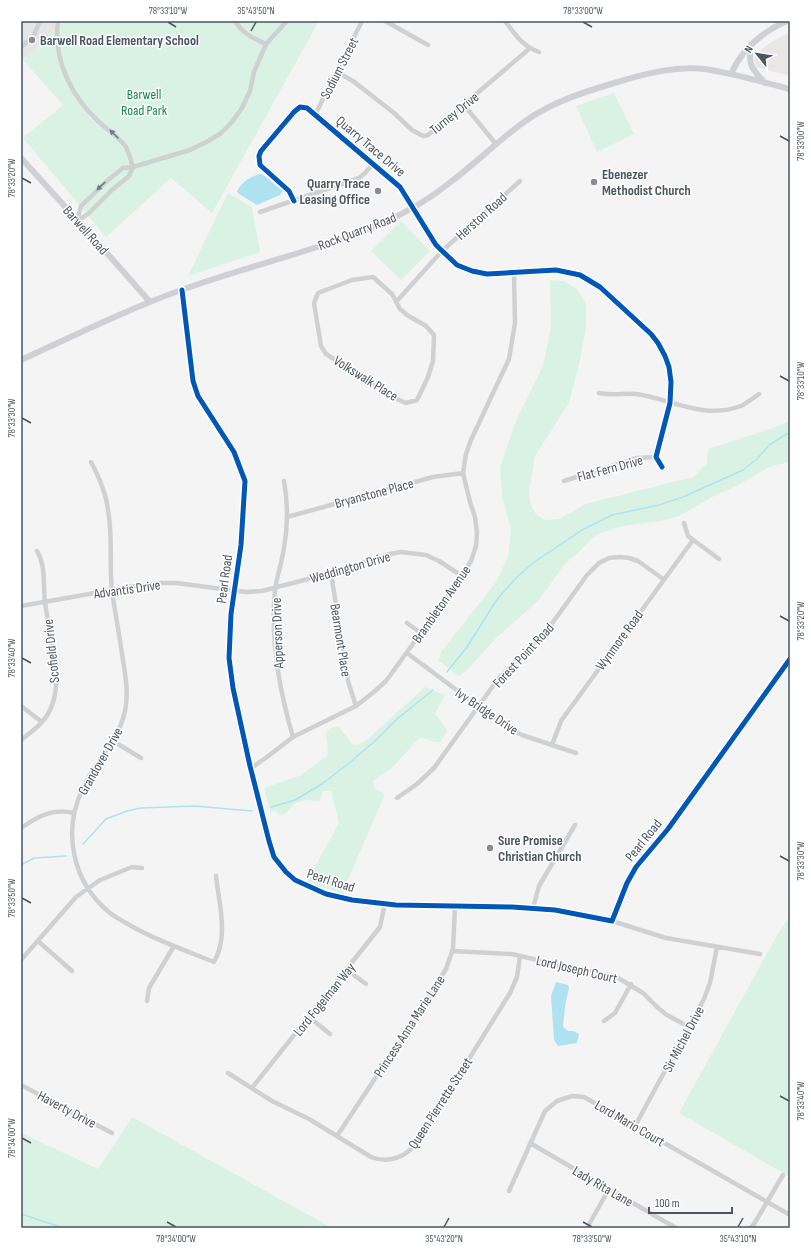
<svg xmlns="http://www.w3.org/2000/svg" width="811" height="1249" font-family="'Sofia Sans Condensed',sans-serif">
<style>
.commercial{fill:#e8e7e3}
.education{fill:#e6e5e6}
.green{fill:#d9f2e3}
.water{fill:#aee2f0}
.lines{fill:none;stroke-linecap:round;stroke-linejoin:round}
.stream{stroke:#aee2f0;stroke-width:1.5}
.street{stroke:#ced0d2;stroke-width:4.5}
.secondary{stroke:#ced0d4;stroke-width:6}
.cycleway-casing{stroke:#fff;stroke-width:8}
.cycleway{stroke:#0057b8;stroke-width:5}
.oneway{fill:#727b83}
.ticks{fill:none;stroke:#4a5661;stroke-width:1.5}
.poi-dot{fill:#868d94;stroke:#fff;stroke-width:1.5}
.labels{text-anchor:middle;stroke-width:3;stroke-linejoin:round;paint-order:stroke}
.poi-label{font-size:14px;font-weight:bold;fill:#4a5661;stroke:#fff;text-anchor:start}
.street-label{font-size:14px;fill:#4a5661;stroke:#fff}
.park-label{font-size:14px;fill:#17864f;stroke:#fff}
.neatline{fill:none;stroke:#4a5661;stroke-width:1.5}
.ticks-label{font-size:10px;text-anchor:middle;fill:#4a5661}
</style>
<rect width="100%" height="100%" fill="#f4f4f4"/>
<!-- commercial -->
<path class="commercial" d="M790 32V76L760 68 756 66 754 59 759 52 768 44Z"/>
<!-- education -->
<path class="education" d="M21 21H64L21 62Z"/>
<!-- green -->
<path class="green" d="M64 21H319L212 213 171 178 106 237 23 138 63 105 23 60Z
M614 93 634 134 597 152 576 106Z
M228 193 252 207 260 252 188 276Z
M401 221 430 251 401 280 371 251Z
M550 280 564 281 578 290 586 304V327L581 356 569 403 535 456 529 493 531 506 536 514 545 520 559 519 586 504 693 477 707 463 708 449 773 428 790 421V462L771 466 736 486 716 495 679 516 661 521 623 526 600 533 590 540 581 550 564 565 539 600 496 638 466 671 459 676 439 661 441 652 496 582 508 557 511 529 502 496 500 467 515 423 543 366 551 327Z
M425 687 445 695 435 714 444 725 447 731 440 742C432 743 427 737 419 738L393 767 373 781 374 788 385 794 342 893 306 883 339 823 331 791H323L319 802C303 798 295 800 286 814L280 815 274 810 271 813 264 788 299 776 327 756 328 750 326 733C329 728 334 726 339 727L352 744 358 745 369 738Z
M790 916V1177L679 1113 776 937Z
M132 1117 332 1228H21V1133L98 1169Z"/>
<!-- water -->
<path class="water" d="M260 174H262L283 191 280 195 257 205 239 194 237 192C241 182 250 177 260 174Z
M556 982 568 985 569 988 565 1006 563 1027 568 1031H573L579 1034 577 1043 558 1046 554 1040 551 996Z"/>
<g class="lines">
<!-- stream -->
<path class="stream" d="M447 672 467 647 498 598 518 576 533 563 582 530 612 515 659 505 683 497 743 470 757 459 769 445 790 432
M271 807 295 800 322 784 348 764 376 740 397 719 433 690
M83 844 106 819 127 811 141 808 195 806 252 811
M21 865 34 858 66 856
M21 1214 64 1228"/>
<!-- street -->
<path class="street" d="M58 21C53 60 71 96 99 122 108 130 119 137 126 147 129 153 131 161 133 167
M235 21C243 34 253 38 266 44
M385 21 428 45
M505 21C516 35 522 46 539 52
M21 47 34 35 40 21
M337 72 353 81 394 113 412 130 423 136 428 135 529 49
M464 105 496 144
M315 115 362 21
M294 201 289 191 260 165 259 156 261 151 294 112 300 107 307 108 400 187 436 245 457 265 472 271 487 274 556 270 580 275 600 287 651 334 658 343 665 356 669 367 671 382 670 403 656 457 662 467
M260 212 359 178 365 173 373 164
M77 221 81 206 108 180 123 168 133 167 190 150 210 140 221 133 232 122 242 108 250 91 254 72 266 44 287 21
M77 221 88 214 112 190 129 176 133 167
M373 277 392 294 400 309 407 315 426 326 434 335 433 361 428 377 417 400 406 403 397 399 326 354 321 346 314 303 318 293 352 280Z
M182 290 193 381 198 396 234 452 245 481 241 545 231 614 229 658 233 688 250 766 269 841 274 857 286 872 295 880 326 894 352 900 396 905 512 907 555 910 612 921 627 883 636 867 668 829 790 659
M396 302 442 251 520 181
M599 393C614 396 622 393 636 394 672 399 703 420 741 406 747 403 753 398 759 394
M91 462C99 477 106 492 108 510 113 537 109 565 112 591 115 612 119 633 122 654 125 673 129 692 125 711 119 741 95 761 83 788 62 831 72 882 110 913 115 917 121 920 126 923 153 939 184 950 214 962 229 936 219 904 216 876
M284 481C288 503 288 525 284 548 282 562 277 575 275 590 270 640 279 689 293 737
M564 481 637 458 656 457
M287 517 433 477 463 473
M684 523 688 536 719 559
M331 573 348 681 356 706
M21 606 129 587 161 583H176L246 592 262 591 331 573 390 554 401 552 426 555 439 561 462 576
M407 623 421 633
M407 653 478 706 512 730 522 735 576 753
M21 706 42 722
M21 740C28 734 36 729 42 722 70 691 49 638 45 602 43 585 46 566 37 551
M113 741 141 758
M552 745 561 721 566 714 693 540
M251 768 267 757 293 737 356 706 375 691 386 681 402 659 462 576 471 561 476 546 477 533 475 517 470 502 463 473 466 454 471 440 509 359 515 323 514 273
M397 798 417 784 434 768 498 679 548 629 587 575 599 563 609 558 620 557 629 558 638 561 663 579
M21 828C38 816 53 808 74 813
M533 908 539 886 575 825
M612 921 666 938 760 954
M38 941 72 971
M452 951 512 954 575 969 615 976 643 993 657 1007 667 1015 689 1027
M21 960 76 897 100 880 132 867 142 868
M347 970 366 984
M147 1001 149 988 174 946
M309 1017 330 1034
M604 1021 615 1013 631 984
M228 1073 272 1101 309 1119 371 1157C389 1164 407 1157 418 1141L510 993 517 977 520 956
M21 1085 112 1133
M252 1088 380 927 385 903
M635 1126 704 999 710 983 717 947
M337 1136 374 1080 395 1051 446 969 453 949 455 906
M530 1143 676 1228
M509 1191 545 1111 557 1101 572 1096 584 1097 790 1215
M587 1228 609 1189
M750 1228 754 1224 783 1175"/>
<!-- secondary -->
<path class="secondary" d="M751 44C748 65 751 68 765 83
M731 74C742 49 762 32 787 21
M21 158 99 244 150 302
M21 360C75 335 128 309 184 289 248 266 316 251 380 224 406 213 430 199 452 181 477 162 499 140 524 122 553 101 587 91 621 81 648 73 675 66 704 69 733 73 762 82 790 89"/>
<!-- cycleway casing -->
<g class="cycleway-casing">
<path id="cycleway" d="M294 201 289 191 260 165 259 156 261 151 294 112 300 107 307 108 400 187 436 245 457 265 472 271 487 274 556 270 580 275 600 287 651 334 658 343 665 356 669 367 671 382 670 403 656 457 662 467
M182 290 193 381 198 396 234 452 245 481 241 545 231 614 229 658 233 688 250 766 269 841 274 857 286 872 295 880 326 894 352 900 396 905 512 907 555 910 612 921 627 883 636 867 668 829 790 659"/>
</g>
<!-- cycleway -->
<use href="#cycleway" class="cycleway"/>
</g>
<!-- one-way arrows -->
<defs><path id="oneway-solid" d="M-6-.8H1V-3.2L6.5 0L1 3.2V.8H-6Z"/></defs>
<g class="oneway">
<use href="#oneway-solid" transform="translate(114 134) rotate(-135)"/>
<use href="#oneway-solid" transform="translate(101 186) rotate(136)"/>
</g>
<!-- ticks -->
<path class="ticks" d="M168 22 176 27M583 22 592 27M251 31 256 22M780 136 789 141M22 178 31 183M780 376 789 381M22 418 31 423M780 616 789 621M22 658 31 663M780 856 789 861M22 898 31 903M780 1096 789 1101M22 1138 31 1143M167 1222 176 1227M583 1222 592 1227M444 1227 449 1218M738 1227 743 1218"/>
<!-- markers -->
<g class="poi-dot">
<circle cx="32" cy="40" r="4"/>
<circle cx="594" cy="182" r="4"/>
<circle cx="378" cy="191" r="4"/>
<circle cx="490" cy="848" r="4"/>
</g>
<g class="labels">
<!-- poi labels -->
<g class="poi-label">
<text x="40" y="45">Barwell Road Elementary School</text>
<text x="602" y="179">Ebenezer<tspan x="602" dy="16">Methodist Church</tspan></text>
<text x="370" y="188" text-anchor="end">Quarry Trace<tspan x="370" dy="16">Leasing Office</tspan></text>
<text x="498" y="845">Sure Promise<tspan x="498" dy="16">Christian Church</tspan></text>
</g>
<!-- street labels -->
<g class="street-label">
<text transform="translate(339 68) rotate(-63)" y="5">Sodium Street</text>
<text transform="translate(454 113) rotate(-39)" y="5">Turney Drive</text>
<text transform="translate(371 146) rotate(40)" y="5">Quarry Trace Drive</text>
<text transform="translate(481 216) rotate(-42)" y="5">Herston Road</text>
<text transform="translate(86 230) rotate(48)" y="5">Barwell Road</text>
<text transform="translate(357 231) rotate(-21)" y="5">Rock Quarry Road</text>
<text transform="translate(366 378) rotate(32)" y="5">Volkswalk Place</text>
<text transform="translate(610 468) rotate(-15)" y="5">Flat Fern Drive</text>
<text transform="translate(374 493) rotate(-15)" y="5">Bryanstone Place</text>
<text transform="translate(350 567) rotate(-16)" y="5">Weddington Drive</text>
<text transform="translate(224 579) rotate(-82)" y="5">Pearl Road</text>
<text transform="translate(127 589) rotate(-8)" y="5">Advantis Drive</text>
<text transform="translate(441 604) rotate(-55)" y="5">Brambleton Avenue</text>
<text transform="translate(277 633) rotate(-92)" y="5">Apperson Drive</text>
<text transform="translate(341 640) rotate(81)" y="5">Bearmont Place</text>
<text transform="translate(619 640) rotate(-54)" y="5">Wynmore Road</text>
<text transform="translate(51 651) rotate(-96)" y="5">Scofield Drive</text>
<text transform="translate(523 655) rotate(-47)" y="5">Forest Point Road</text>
<text transform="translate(487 711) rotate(34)" y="5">Ivy Bridge Drive</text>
<text transform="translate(100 761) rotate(-60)" y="5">Grandover Drive</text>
<text transform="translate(643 840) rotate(-51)" y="5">Pearl Road</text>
<text transform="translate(331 880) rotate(18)" y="5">Pearl Road</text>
<text transform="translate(577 969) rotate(13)" y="5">Lord Joseph Court</text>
<text transform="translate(324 999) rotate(-51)" y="5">Lord Fogelman Way</text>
<text transform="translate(409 1026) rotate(-57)" y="5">Princess Anna Marie Lane</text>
<text transform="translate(683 1039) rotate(-62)" y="5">Sir Michel Drive</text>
<text transform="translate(440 1103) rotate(-57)" y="5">Queen Pierrette Street</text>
<text transform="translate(67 1109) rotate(28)" y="5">Haverty Drive</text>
<text transform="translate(630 1123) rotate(30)" y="5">Lord Mario Court</text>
<text transform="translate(603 1186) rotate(30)" y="5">Lady Rita Lane</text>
</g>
<!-- park labels -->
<g class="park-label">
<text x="144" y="99">Barwell<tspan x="144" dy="16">Road Park</tspan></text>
</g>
</g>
<!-- border -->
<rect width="811" height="1249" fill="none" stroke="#ffffff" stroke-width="44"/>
<!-- north arrow -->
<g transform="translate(757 54) rotate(300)" stroke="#ffffff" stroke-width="3" paint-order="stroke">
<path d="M0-3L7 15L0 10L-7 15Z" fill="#4a5661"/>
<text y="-6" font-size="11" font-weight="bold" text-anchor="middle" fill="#4a5661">N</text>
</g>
<!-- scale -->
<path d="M649 1207v6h83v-6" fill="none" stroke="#4a5661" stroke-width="2"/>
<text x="655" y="1207" font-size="12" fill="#4a5661" stroke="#ffffff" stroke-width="3" paint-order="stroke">100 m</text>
<rect x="22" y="22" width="767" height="1205" class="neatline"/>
<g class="ticks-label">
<text x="168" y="14">78°33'10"W</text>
<text x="256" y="14">35°43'50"N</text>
<text x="583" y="14">78°33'00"W</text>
<text transform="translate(800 141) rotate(-90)" y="4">78°33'00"W</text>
<text transform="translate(11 178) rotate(-90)" y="4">78°33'20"W</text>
<text transform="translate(800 381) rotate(-90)" y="4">78°33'10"W</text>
<text transform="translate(11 418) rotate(-90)" y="4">78°33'30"W</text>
<text transform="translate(800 621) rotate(-90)" y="4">78°33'20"W</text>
<text transform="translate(11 658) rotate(-90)" y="4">78°33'40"W</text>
<text transform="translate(800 861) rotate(-90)" y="4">78°33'30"W</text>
<text transform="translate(11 898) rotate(-90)" y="4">78°33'50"W</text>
<text transform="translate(800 1101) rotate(-90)" y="4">78°33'40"W</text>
<text transform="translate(11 1138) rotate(-90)" y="4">78°34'00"W</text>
<text x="176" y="1242">78°34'00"W</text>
<text x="444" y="1242">35°43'20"N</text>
<text x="592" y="1242">78°33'50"W</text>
<text x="738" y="1242">35°43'10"N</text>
</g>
</svg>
